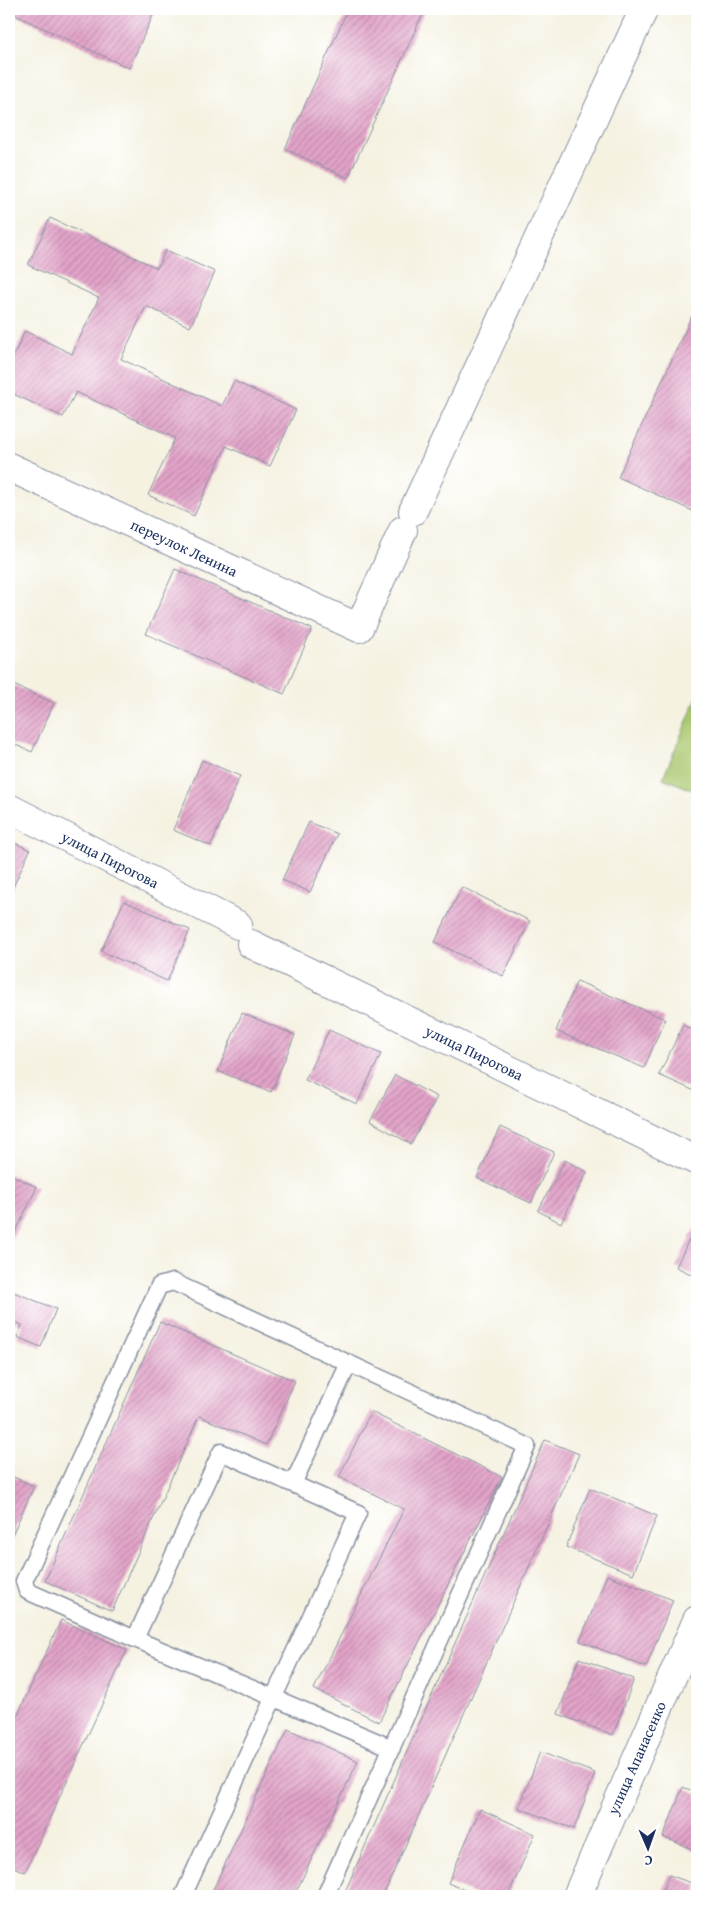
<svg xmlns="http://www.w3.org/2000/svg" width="706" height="1905" font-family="'Gentium Book Plus',serif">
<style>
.pitch{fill:#aac76e;stroke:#627b66}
.building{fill:url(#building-hatch)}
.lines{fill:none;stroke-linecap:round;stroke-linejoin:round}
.service-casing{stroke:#8890a0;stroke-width:19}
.minor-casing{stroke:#8890a0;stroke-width:30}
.service{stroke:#fff;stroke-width:16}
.minor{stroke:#fff;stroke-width:28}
.labels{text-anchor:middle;stroke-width:4;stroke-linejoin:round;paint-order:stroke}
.street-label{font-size:15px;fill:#1b2f5e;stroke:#fff}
</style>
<defs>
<pattern id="building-hatch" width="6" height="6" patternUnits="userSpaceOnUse" patternTransform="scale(1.25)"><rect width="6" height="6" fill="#e3a4c9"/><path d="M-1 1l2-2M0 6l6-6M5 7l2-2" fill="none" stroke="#b786a6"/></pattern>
</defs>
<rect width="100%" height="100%" fill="#fff"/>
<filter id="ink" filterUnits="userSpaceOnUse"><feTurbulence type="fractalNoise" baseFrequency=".02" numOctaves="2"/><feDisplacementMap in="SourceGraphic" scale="10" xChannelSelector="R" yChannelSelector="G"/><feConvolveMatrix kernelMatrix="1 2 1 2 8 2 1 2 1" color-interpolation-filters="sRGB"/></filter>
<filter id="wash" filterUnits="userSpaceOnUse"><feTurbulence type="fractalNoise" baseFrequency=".0096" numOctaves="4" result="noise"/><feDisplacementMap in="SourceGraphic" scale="20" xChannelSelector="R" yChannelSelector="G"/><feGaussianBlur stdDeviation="1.12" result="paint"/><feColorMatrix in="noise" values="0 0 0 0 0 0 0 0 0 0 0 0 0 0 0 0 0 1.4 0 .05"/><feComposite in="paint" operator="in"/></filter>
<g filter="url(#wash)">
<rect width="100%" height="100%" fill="#f5f2e2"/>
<!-- pitch -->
<path class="pitch" d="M697 697V792L663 778Z"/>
<g id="blocks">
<!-- building -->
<path class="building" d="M15 9H150L155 11 129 68 13 14Z
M348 9H425L348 178 285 149Z
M50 218 157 268 166 250 215 272 190 327 146 306 121 359 222 406 234 381 296 410 270 466 226 446 194 516 148 495 175 438 76 392 63 417 9 392V366L25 331 72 354 99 298 28 265Z
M697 305V513L618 477Z
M175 569 312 629 284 694 146 634Z
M9 683 54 703 32 752 9 742Z
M202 760 240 776 211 846 173 830Z
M309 822 337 834 310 892 282 880Z
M9 840 30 850 9 896Z
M462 887 530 921 503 976 435 942Z
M124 901 190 930 167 981 101 951Z
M577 981 665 1019 644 1068 556 1031Z
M242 1013 295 1035 271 1092 218 1071Z
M683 1025 697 1032V1092L659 1075Z
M329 1030 381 1054 357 1104 305 1080Z
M395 1075 437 1097 411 1144 370 1121Z
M500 1127 554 1152 531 1203 477 1178Z
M565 1160 587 1172 561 1223 538 1211Z
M9 1174 37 1187 13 1237 9 1235Z
M697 1223V1277L676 1267Z
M9 1290 56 1309 41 1347 17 1337 22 1325 9 1319Z
M160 1322 295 1381 266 1445 199 1416 112 1611 45 1581Z
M371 1412 502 1477 379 1722 314 1689 404 1509 339 1477Z
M545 1440 579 1454 383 1896H343Z
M9 1475 34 1486 9 1542Z
M590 1488 657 1516 633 1574 566 1547Z
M607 1575 673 1600 646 1667 580 1641Z
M61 1620 127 1650 25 1872 9 1865V1734Z
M579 1658 634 1679 613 1735 558 1714Z
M288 1729 358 1761 294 1896H210Z
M540 1752 595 1773 574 1829 519 1808Z
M683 1787 697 1793V1851L663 1837Z
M480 1809 535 1834 508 1896H478L448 1883Z
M669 1875 697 1885V1896H661Z"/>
</g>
</g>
<g filter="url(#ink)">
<use href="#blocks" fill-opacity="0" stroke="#8890a0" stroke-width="1"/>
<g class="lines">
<!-- service casing -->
<g class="service-casing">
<path id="service" d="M293 1484 349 1363
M135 1639 392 1748
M183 1896 358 1513 221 1452 135 1639 27 1591 24 1581 159 1286 173 1282 527 1446 325 1896"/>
</g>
<!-- minor casing -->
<g class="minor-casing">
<path id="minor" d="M9 467 359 628 403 530
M413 511 644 9
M9 808 238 925
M251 944 697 1161
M577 1896 697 1620"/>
</g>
<!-- service -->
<use href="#service" class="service"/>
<!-- minor -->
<use href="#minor" class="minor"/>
</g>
</g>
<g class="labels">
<!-- street labels -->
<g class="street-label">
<text transform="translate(184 548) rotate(25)" y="5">переулок Ленина</text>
<text transform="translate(110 860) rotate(27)" y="5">улица Пирогова</text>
<text transform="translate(474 1053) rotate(26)" y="5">улица Пирогова</text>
<text transform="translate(637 1758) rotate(-66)" y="5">улица Апанасенко</text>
</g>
</g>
<!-- margin -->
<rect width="706" height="1905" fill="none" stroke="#fff" stroke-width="30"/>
<!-- north arrow -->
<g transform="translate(648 1848) rotate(178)" stroke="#ffffff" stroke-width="4" paint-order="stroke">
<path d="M0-4L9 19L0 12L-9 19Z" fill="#1b2f5e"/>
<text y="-8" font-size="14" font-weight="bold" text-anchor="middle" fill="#1b2f5e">С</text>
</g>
</svg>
